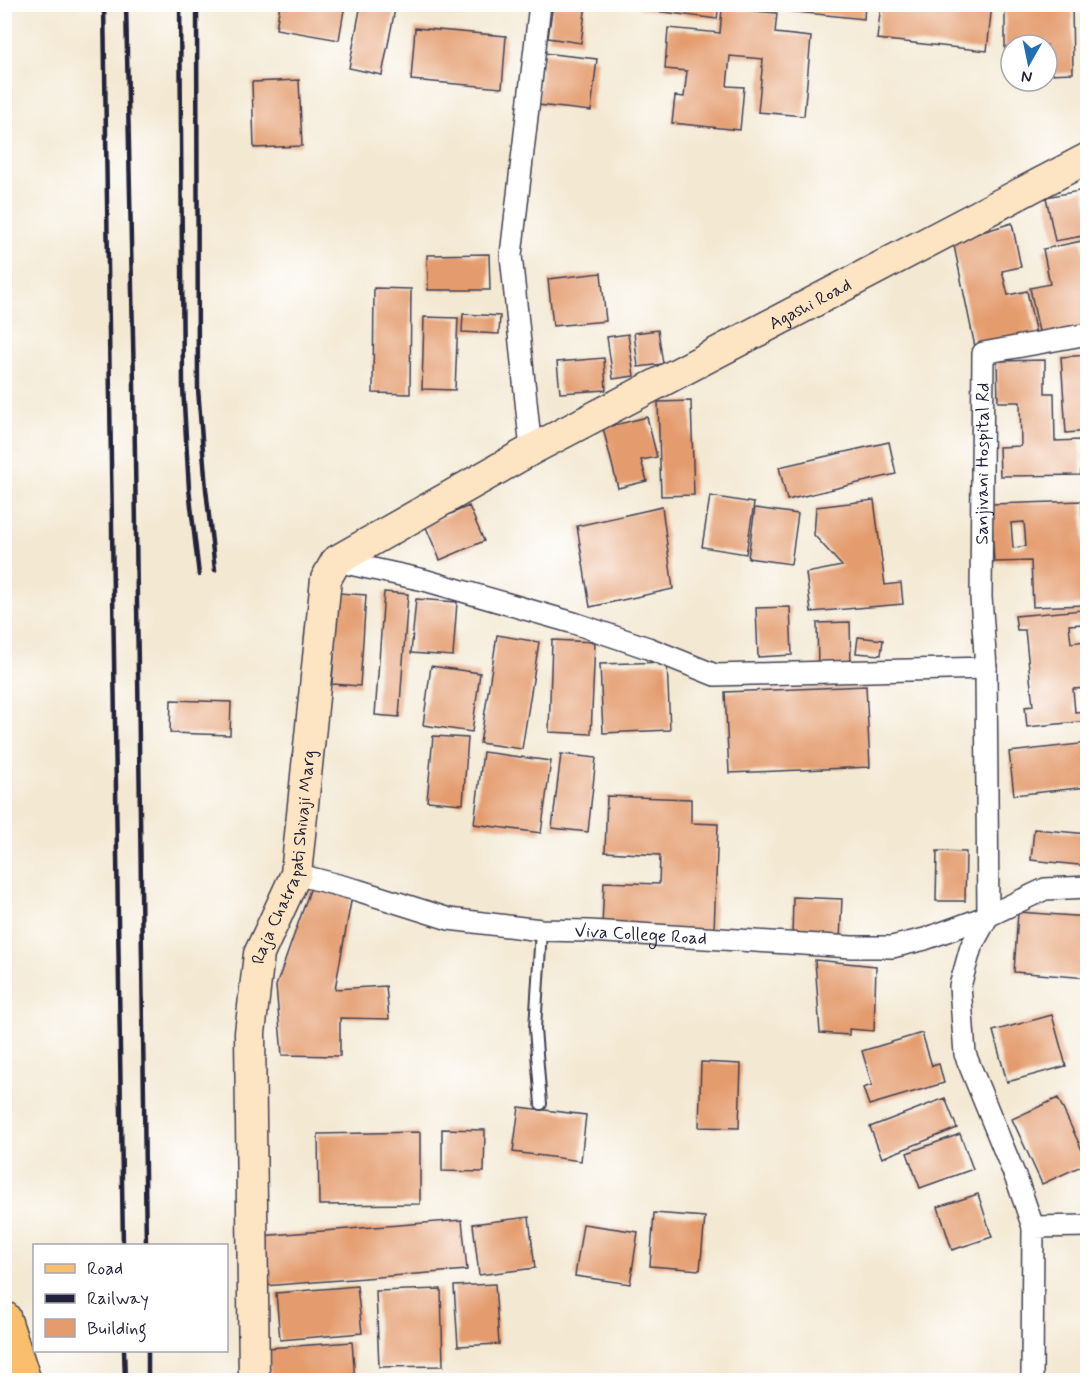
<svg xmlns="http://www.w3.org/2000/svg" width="1092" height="1385" font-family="Mynerve,sans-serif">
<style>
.building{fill:#e49b6d;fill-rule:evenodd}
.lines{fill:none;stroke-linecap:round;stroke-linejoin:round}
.lane-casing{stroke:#414052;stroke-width:14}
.street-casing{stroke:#414052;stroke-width:24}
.secondary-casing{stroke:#414052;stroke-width:33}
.primary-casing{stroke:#414052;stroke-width:36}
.lane{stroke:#fff;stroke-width:10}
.street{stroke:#fff;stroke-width:21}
.secondary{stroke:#fde5c4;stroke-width:30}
.primary{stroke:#f9bf6c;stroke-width:33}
.rail{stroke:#22223b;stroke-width:4.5}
.labels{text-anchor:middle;stroke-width:6;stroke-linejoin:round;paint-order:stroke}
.street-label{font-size:18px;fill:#22223b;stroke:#fff}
</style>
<rect width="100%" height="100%" fill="#fff"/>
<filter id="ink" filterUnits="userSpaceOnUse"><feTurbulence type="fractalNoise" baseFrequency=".0167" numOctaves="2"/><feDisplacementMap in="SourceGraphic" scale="12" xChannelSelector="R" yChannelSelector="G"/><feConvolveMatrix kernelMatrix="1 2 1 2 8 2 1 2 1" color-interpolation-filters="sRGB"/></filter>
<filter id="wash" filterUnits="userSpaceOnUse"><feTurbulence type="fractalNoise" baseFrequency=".008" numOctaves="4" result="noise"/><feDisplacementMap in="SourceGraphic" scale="24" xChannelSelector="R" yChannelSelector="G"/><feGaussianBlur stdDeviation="1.35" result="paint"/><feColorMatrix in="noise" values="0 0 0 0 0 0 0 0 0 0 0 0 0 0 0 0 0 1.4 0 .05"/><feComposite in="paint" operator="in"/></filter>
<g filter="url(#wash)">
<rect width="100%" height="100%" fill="#f3e8d2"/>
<g id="blocks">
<!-- building -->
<path class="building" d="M280 4H345L339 40 276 29Z
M361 4H374L395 9 382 75 349 68Z
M553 4H586L581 43 548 38Z
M641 4H719L717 19 640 9Z
M789 4H865L864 19 788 11Z
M881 4H992L987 51 877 39Z
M1005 4H1072L1073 73 1047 74V45H1011V74H1005Z
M722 8 777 13 775 33 811 37 804 116 758 112 763 59 730 56 727 86 744 87 740 130 672 123 675 96 684 97 687 71 665 69 668 28 720 33Z
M415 28 506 36 502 88 411 80Z
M543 53 597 59 591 111 538 105Z
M299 80 302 146 254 148 252 82Z
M1084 190 1088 207V235L1055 241 1046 197Z
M1012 223 1021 267 1002 271 1008 295 1027 291 1037 339 975 347 953 241Z
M1082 241 1088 267V328L1040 337 1030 288 1050 284 1043 249Z
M489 254 490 290H428L427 255Z
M601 273 606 321 553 326 548 279Z
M374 288 411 289 410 394 373 393Z
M463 314 500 316 499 334 462 332Z
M424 317 458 318 455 390 422 389Z
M658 330 663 364 638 367 634 333Z
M628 334 634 376 613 379 607 337Z
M1088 355V431L1066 433 1061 357Z
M604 358 606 390 560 393 557 362Z
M1045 360V393H1054L1055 441 1080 440 1081 475 1000 476 999 447 1021 446 1020 402H998L997 361Z
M691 401 694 495 661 496 658 402Z
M647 417 657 457 641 460 647 481 618 488 603 428Z
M889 442 896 474 787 500 779 467Z
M710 496 754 503 746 554 702 547Z
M874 500 885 585 901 583 903 604 811 612 806 573 842 566 814 535 816 507Z
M1082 501 1086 605 1033 607 1031 561 994 562 991 504ZM1024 522 1026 546 1013 548 1011 523Z
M469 506 484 541 440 560 425 525Z
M662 507 673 589 590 607 577 526Z
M755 508 798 514 791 564 748 558Z
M384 592 408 594 399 717 375 715Z
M338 593 366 595 360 686 332 684Z
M416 599 457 602 453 656 411 653Z
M790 607 792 655 758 657 756 608Z
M1082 610 1083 624 1069 625 1071 643 1085 641 1088 688 1073 689 1075 712 1088 711V721L1027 727 1025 707 1033 706 1025 630H1017L1015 616Z
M850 622 851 666H818L817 623Z
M497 635 539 642 522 749 480 743Z
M858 637 883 640 881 655 856 653Z
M552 640 595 642 591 734 549 732Z
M667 662 670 730 603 733 600 664Z
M431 666 480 673 472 732 423 725Z
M866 686 870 767 729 773 725 692Z
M171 700 231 702 230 735 170 733Z
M433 736 468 738 463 804 427 801Z
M1088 743V787L1014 795 1009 752Z
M483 752 551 761 541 833 474 824Z
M561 754 596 758 588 832 552 828Z
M607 796 691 799V823L718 824 714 931 602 927 604 882 659 884 660 855 605 852Z
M1034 829 1088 834V866L1031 860Z
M937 851 966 852 965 901H936Z
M311 887 352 896 335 989 386 986 389 1019 340 1018V1056L282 1055 276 986Z
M793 897 842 899 840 940 792 938Z
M1018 912 1088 917V978L1014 972Z
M815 960 876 966 874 1031 849 1029V1035L820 1033Z
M1052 1015 1066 1066 1007 1082 993 1031Z
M922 1033 932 1066 939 1064 944 1083 869 1105 863 1088 872 1085 862 1051Z
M701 1062 741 1064 739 1128 699 1127Z
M945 1098 957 1128 882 1158 870 1127Z
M1058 1098 1088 1163 1042 1184 1012 1119Z
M519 1107 586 1115 581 1161 513 1152Z
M442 1129 485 1130 484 1172 442 1171Z
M420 1132V1204L319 1205 318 1134Z
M960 1134 973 1169 920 1188 907 1153Z
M978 1194 992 1237 952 1250 938 1207Z
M654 1213 705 1217 700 1270 650 1266Z
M529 1217 535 1268 479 1275 473 1224Z
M462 1220 467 1270 264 1286 260 1236Z
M583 1224 638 1232 630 1284 575 1276Z
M495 1284 499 1344 458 1346 454 1286Z
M357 1286 362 1333 280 1340 276 1293Z
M441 1289 443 1366 379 1367 376 1291Z
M352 1342 355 1380H270L268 1348Z"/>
</g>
</g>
<g filter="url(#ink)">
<use href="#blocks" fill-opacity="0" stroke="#414052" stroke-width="1.5"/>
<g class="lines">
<!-- lane casing -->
<g class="lane-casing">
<path id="lane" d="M541 1104 535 1029 541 930"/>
</g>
<!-- street casing -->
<g class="street-casing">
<g id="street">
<path d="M531 450 511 255 540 4"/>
<path id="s1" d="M336 561 424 580 574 623 648 648 715 675 986 668 981 597 983 353 1088 334"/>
<path d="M986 668 988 916 971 947 960 986 965 1054 1019 1186 1033 1227"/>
<path id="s2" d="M296 874 357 890 449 919 541 930 589 931 852 947H892L925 939 988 916 1045 889 1088 887"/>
<path d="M1032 1380 1033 1227 1088 1226"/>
</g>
</g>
<!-- secondary casing -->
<g class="secondary-casing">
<g id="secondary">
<path id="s3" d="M254 1380 250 1033 259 954 296 874 326 579 336 561 531 450 1088 158"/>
</g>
</g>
<!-- primary casing -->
<g class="primary-casing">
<path id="primary" d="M4 1318 24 1380"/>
</g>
<!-- lane -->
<use href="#lane" class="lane"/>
<!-- street -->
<use href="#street" class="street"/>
<!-- secondary -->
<use href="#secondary" class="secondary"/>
<!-- primary -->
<use href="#primary" class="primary"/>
<!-- rail -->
<path class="rail" d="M104 4 123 1246
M126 4 134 385 146 1246
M180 4 183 387 189 489 199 575
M197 4 198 389 206 489 215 570
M124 1350 125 1380
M148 1350V1380"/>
</g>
</g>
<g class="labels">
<!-- street labels -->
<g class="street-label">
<text dy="6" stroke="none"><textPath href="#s3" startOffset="1371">Agashi Road</textPath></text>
<text dy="6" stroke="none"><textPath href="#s1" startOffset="872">Sanjivani Hospital Rd</textPath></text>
<text dy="6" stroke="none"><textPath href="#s3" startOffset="528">Raja Chatrapati Shivaji Marg</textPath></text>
<text dy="6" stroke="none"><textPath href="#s2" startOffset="352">Viva College Road</textPath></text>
</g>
</g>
<!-- margin -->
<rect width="1092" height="1385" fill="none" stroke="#fff" stroke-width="24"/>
<!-- legend -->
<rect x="33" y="1244" width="195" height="108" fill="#ffffff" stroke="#a7a7b1" stroke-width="1.5"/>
<rect x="45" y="1264" width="30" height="9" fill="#f9bf6c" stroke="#a7a7b1" stroke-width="1.5"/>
<text x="87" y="1274" font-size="18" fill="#22223b">Road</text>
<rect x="45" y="1294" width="30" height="9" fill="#22223b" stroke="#a7a7b1" stroke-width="1.5"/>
<text x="87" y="1304" font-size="18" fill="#22223b">Railway</text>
<rect x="45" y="1319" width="30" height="18" fill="#e49b6d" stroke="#a7a7b1" stroke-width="1.5"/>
<text x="87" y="1334" font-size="18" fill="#22223b">Building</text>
<!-- north arrow -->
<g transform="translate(1029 63) rotate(189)"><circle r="28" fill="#ffffff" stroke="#a7a7b1" stroke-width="1.5"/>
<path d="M0-4.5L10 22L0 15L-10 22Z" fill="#1f6fb2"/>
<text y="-9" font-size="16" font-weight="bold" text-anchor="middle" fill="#22223b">N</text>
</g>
</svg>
